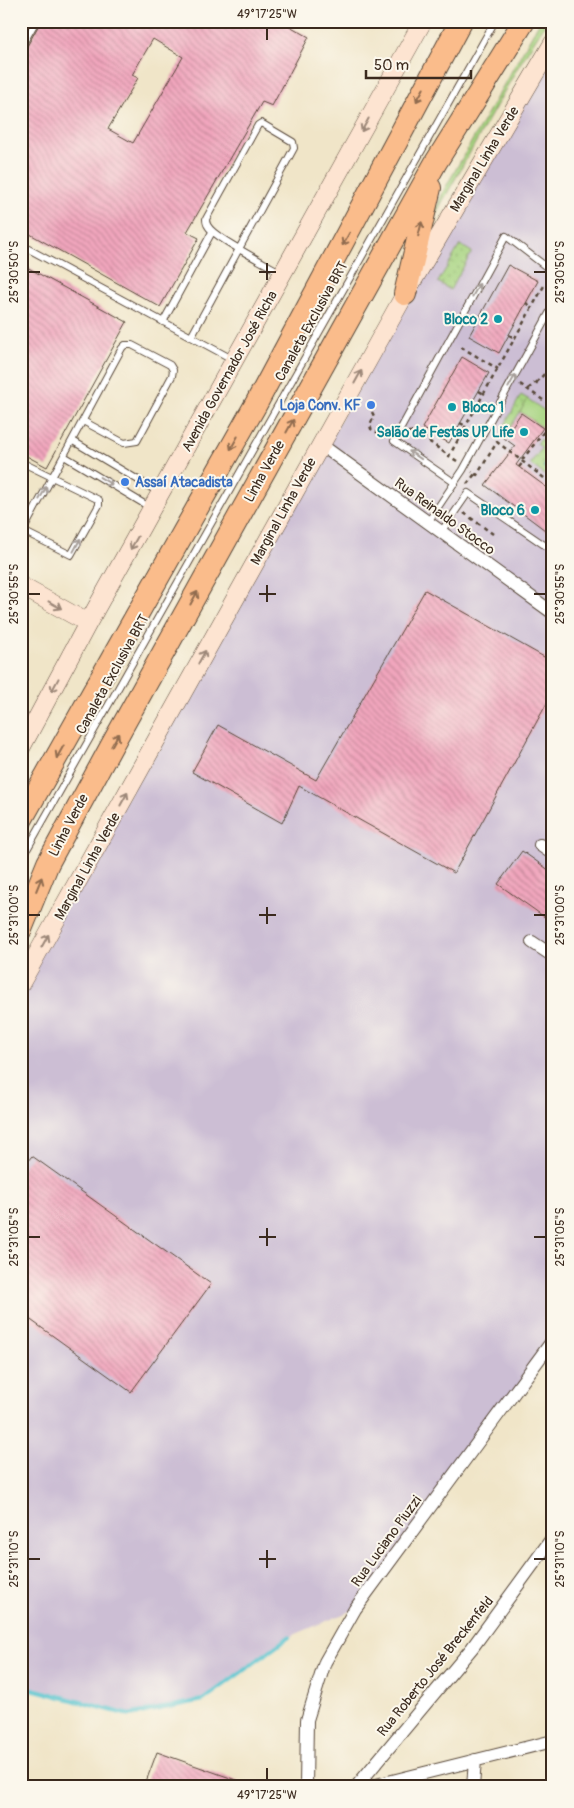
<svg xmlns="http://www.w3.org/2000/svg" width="574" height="1808" font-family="Pangolin,sans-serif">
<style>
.industrial{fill:#ccbed4}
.green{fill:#a7d481;stroke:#717f50}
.park{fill:url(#park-dots);stroke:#717f50}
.water{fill:url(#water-ripples);stroke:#487676}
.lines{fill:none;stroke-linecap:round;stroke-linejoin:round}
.stream{stroke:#55c2ce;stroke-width:4.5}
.building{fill:url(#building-back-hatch);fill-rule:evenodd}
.lane-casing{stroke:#564638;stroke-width:8}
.street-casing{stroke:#564638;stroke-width:14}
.secondary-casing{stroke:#564638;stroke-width:19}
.highway-casing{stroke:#564638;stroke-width:24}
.path{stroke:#564638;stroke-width:2.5;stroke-dasharray:4 4;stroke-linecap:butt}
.lane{stroke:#fff;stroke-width:6}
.street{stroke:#fff;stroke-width:12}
.secondary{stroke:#fde4d1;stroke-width:18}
.highway{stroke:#fabc8b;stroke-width:22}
.oneway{stroke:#916c4f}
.oneway2{stroke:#9c8778}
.oneway3{stroke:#a79f9a}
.ticks{fill:none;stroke:#3b2a1e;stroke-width:2}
.culture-dot{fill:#0f9aa8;stroke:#fbf7ec;stroke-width:2}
.shop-dot{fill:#3f7fe0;stroke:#fbf7ec;stroke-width:2}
.labels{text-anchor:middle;stroke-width:4;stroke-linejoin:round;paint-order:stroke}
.street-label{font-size:14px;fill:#3b2a1e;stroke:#fbf7ec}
.culture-label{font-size:14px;font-weight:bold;fill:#0d838f;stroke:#fbf7ec;text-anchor:end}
.shop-label{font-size:14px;font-weight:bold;fill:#366cbe;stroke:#fbf7ec;text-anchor:end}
.neatline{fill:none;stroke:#3b2a1e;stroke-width:2}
.ticks-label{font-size:12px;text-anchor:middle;fill:#3b2a1e}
</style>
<defs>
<pattern id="park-dots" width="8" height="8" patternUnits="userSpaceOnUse" patternTransform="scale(1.25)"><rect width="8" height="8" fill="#a7d481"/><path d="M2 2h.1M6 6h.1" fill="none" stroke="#91b66f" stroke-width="1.8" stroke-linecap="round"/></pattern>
<pattern id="water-ripples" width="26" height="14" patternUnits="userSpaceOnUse" patternTransform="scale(1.25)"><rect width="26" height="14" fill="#55c2ce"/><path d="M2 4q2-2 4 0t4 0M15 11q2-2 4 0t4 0" fill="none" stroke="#489ea7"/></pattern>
<pattern id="building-back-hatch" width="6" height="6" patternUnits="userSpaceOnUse" patternTransform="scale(1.25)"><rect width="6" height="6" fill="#f1a6bd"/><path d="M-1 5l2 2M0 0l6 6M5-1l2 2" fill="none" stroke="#c48799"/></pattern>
</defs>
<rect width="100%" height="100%" fill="#fbf7ec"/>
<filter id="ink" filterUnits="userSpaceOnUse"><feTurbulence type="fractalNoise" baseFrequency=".02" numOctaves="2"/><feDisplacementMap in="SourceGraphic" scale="10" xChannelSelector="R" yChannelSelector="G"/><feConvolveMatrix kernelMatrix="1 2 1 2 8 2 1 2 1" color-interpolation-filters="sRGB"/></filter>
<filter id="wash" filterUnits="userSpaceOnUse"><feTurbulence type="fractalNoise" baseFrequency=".0096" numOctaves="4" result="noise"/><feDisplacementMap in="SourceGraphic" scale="20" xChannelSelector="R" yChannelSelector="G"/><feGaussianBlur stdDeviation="1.12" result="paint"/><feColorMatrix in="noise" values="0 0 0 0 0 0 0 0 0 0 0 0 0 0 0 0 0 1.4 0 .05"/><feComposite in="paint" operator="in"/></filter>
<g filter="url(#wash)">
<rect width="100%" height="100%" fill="#f0e5c8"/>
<!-- industrial -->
<path class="industrial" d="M553 44V1340L355 1609 289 1637 203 1700 129 1715 21 1686V984Z"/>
<!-- green -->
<path class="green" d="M540 21H547L518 67 431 222 443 192Z
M528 399 552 416 543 428 519 411Z"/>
<!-- park -->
<path class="park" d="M460 245 472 252 450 290 438 282Z
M521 395 528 399 505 436 501 432Z
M553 433V476L550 479 530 464 542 448 537 444 540 439 546 443Z"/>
<!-- water -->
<path class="water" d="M553 452V468L549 471 543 467Z"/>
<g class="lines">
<!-- stream -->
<path class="stream" d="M21 1686 129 1715 203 1700 289 1637"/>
</g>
<g id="blocks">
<!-- building -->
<path class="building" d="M21 21H30L21 37Z
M41 21H281L309 37 272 106 262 102 187 232 199 238 160 307 21 229V52L25 50ZM153 39 183 57 133 143 108 129 138 78 132 75Z
M21 264 127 322 47 467 21 453Z
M508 265 538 281 499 353 469 336Z
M462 357 489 373 449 443 422 428Z
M521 413 543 428 516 465 553 492V536L485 485 515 446 504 438Z
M425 590 553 662V692L454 873 299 786 282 823 192 772 218 725 316 780Z
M522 851 553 873V923L498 884Z
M32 1156 211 1284 131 1392 21 1313V1169Z
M157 1752 250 1785V1787H144Z"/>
</g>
</g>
<g filter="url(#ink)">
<use href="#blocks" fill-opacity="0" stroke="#564638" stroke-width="1"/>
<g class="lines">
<!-- lane casing -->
<g class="lane-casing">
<path id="lane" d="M21 47 36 21
M21 245 234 360
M163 322 212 232
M191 337 294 148 293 142 261 123 258 125 206 219C206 221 207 225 208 226 213 237 268 265 282 273
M73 441 160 493
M64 456 151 508
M21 462 99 500V505L71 555 21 530
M455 483 394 441 506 236 553 272
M428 522 463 470 553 306
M23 531 122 348 125 345H132L170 365 173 370 172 376 137 441 124 443 83 421
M441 532 468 493 553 551
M21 860 495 21"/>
</g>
<!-- street casing -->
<g class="street-casing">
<path id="street" d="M320 444 553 613
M540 845 553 854
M532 942 553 956
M306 1787 307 1720 325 1662 355 1609 553 1340
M356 1787 472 1648 553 1537
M368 1787 553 1741
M473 1787 475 1760"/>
</g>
<!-- secondary casing -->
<g class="secondary-casing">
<path id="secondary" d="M21 586 88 623
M21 748 88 623 423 21
M21 983 405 294 553 43"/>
</g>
<!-- highway casing -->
<g class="highway-casing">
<path id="highway" d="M405 294 430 188
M21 820 256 404 461 21
M21 929 48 863 112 745 436 162 524 21"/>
</g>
<!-- path -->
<path class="path" d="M526 303 533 307
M509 335 515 338
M461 347 498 369
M553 356 547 363 548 370 553 373
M536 383 548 370
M520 384 553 407
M528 389 535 383H538
M479 391 484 394
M372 412 374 416 370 425 371 429 378 433 388 432
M460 423 466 426
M408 432H416L449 456
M522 460 553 420
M457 461 449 456 545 284 553 289
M519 467 524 461
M475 474 477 475 497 442 552 484 549 489
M467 484 475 474 472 472
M464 513 493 534"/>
<!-- lane -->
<use href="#lane" class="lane"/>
<!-- street -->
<use href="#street" class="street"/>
<!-- secondary -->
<use href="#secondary" class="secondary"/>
<!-- highway -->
<use href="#highway" class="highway"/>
</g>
<!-- one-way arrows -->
<defs><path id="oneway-shaft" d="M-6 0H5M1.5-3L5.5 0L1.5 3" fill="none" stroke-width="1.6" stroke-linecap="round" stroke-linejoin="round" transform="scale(1.25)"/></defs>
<g class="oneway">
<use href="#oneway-shaft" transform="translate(420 95) rotate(119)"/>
<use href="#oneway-shaft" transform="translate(420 229) rotate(-76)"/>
<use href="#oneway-shaft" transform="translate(346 239) rotate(119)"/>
<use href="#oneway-shaft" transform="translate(290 426) rotate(-61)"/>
<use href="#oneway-shaft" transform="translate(234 443) rotate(119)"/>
<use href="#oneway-shaft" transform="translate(194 598) rotate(-61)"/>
<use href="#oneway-shaft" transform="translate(115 740) rotate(-61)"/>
<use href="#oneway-shaft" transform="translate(60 752) rotate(119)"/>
<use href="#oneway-shaft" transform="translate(39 884) rotate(-68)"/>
</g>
<g class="oneway2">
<use href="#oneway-shaft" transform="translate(365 125) rotate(119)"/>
<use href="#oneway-shaft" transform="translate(358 377) rotate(-61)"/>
<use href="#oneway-shaft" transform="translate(134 543) rotate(120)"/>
<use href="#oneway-shaft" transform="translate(55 605) rotate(29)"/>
<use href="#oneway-shaft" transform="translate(202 657) rotate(-61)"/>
<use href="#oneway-shaft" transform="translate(55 685) rotate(118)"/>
<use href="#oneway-shaft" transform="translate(124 799) rotate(-61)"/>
<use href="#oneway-shaft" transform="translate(45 941) rotate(-61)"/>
</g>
<g class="oneway3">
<use href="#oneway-shaft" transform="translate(476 290) rotate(-61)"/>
<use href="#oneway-shaft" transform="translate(512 381) rotate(-61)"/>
<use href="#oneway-shaft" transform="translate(415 455) rotate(-146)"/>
<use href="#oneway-shaft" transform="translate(106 481) rotate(31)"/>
<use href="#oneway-shaft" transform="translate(43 493) rotate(-61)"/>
<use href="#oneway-shaft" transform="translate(77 545) rotate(-62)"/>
</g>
</g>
<!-- ticks -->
<path class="ticks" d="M267 28V40M267 263V280M28 272H40M259 272H276M534 272H546M267 585V602M28 594H40M259 594H276M534 594H546M267 907V924M28 915H40M259 915H276M534 915H546M267 1228V1246M28 1237H40M259 1237H276M534 1237H546M267 1550V1568M28 1559H40M259 1559H276M534 1559H546M267 1768V1780"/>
<!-- markers -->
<g class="culture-dot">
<circle cx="498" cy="319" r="5"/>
<circle cx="452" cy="407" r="5"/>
<circle cx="524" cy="432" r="5"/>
<circle cx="535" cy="510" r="5"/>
</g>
<g class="shop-dot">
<circle cx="371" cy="405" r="5"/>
<circle cx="125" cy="482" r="5"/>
</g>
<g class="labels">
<!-- street labels -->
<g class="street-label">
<text transform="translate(484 159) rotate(-59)" y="5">Marginal Linha Verde</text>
<text transform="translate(311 321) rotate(-61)" y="5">Canaleta Exclusiva BRT</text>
<text transform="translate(229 371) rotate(-61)" y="5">Avenida Governador José Richa</text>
<text transform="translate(264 471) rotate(-61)" y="5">Linha Verde</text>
<text transform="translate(283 511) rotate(-61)" y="5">Marginal Linha Verde</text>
<text transform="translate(445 516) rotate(36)" y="5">Rua Reinaldo Stocco</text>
<text transform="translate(112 674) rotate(-61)" y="5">Canaleta Exclusiva BRT</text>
<text transform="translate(68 825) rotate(-62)" y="5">Linha Verde</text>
<text transform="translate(87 866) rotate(-61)" y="5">Marginal Linha Verde</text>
<text transform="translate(386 1541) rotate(-54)" y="5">Rua Luciano Piuzzi</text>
<text transform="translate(435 1666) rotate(-51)" y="5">Rua Roberto José Breckenfeld</text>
</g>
<!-- culture labels -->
<g class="culture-label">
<text x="488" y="324">Bloco 2</text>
<text x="462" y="412" text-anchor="start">Bloco 1</text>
<text x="514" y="437">Salão de Festas UP Life</text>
<text x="525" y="515">Bloco 6</text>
</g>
<!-- shop labels -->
<g class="shop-label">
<text x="361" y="410">Loja Conv. KF</text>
<text x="135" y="487" text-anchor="start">Assaí Atacadista</text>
</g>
</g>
<!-- margin -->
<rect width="574" height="1808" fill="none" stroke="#fbf7ec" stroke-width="55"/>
<!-- scale -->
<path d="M366 70v8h105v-8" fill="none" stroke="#3b2a1e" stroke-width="2.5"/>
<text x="374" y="70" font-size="15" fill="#3b2a1e" stroke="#fbf7ec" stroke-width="4" paint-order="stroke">50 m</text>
<rect x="28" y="28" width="518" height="1752" class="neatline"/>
<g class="ticks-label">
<text x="267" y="18">49°17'25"W</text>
<text transform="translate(14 272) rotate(-90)" y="4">25°30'50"S</text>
<text transform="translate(560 272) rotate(-90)" y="4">25°30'50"S</text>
<text transform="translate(14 594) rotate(-90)" y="4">25°30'55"S</text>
<text transform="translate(560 594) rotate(-90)" y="4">25°30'55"S</text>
<text transform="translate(14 915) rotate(-90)" y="4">25°31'00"S</text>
<text transform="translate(560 915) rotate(-90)" y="4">25°31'00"S</text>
<text transform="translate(14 1237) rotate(-90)" y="4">25°31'05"S</text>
<text transform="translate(560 1237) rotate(-90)" y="4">25°31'05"S</text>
<text transform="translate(14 1559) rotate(-90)" y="4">25°31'10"S</text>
<text transform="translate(560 1559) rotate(-90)" y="4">25°31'10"S</text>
<text x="267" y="1799">49°17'25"W</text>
</g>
</svg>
